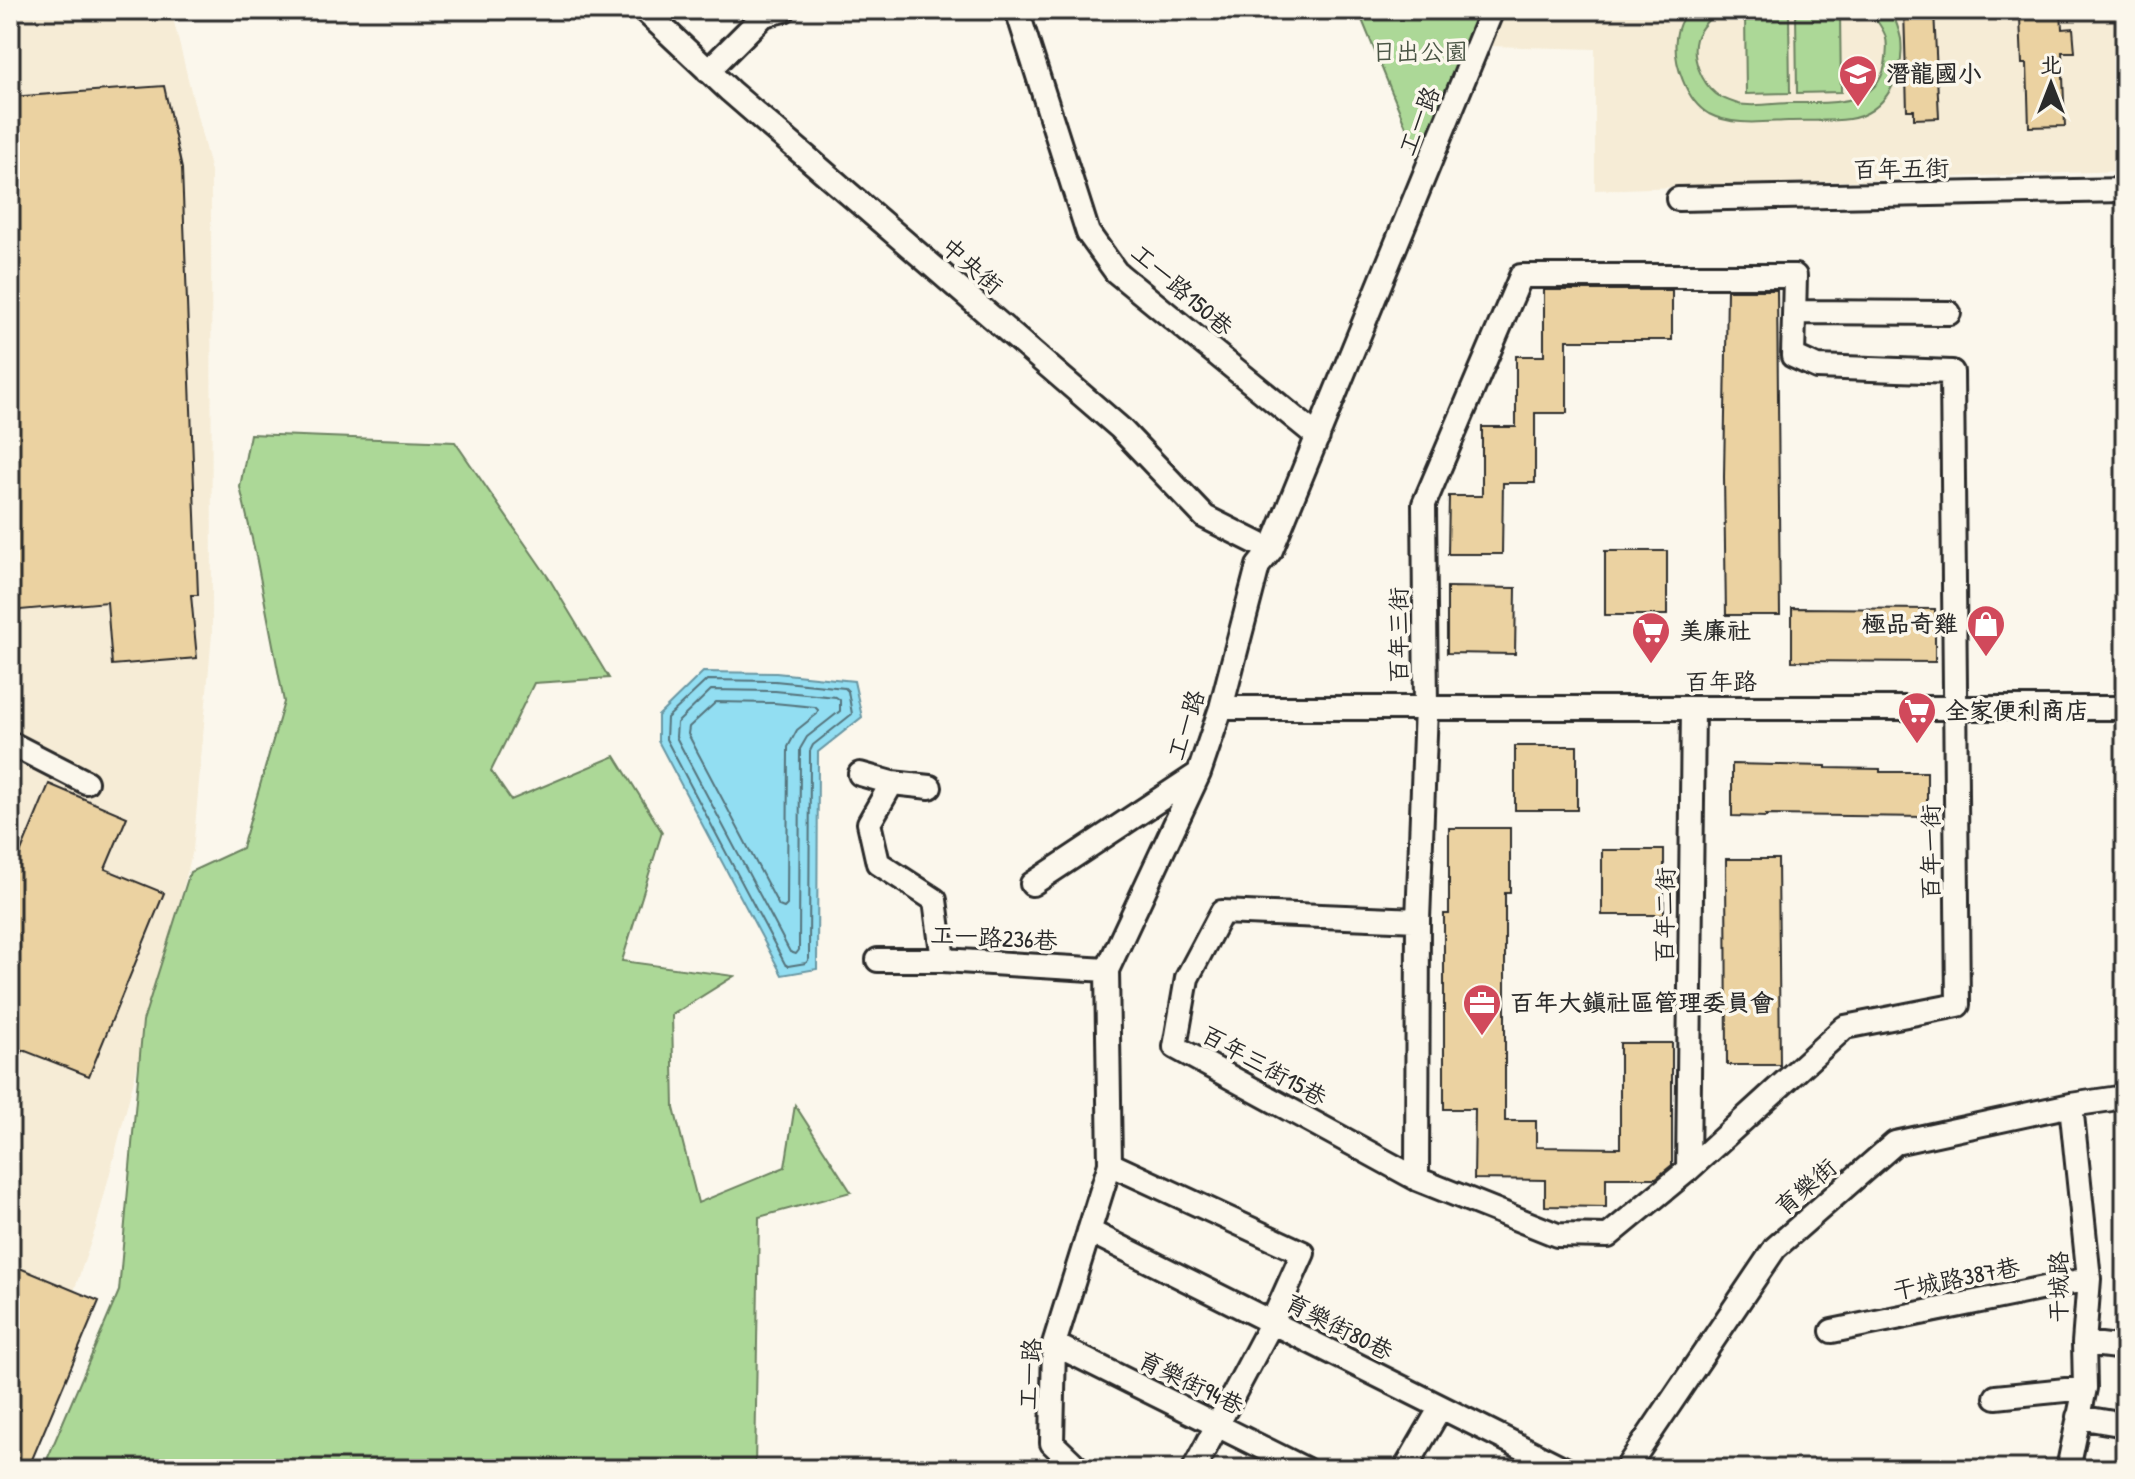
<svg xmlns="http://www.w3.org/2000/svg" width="2135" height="1479" font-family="'Patrick Hand','LXGW WenKai TC',sans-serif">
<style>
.built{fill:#f6ecd6}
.green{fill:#acd897;stroke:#6c8261;stroke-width:2}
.water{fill:#92def2;stroke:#6996a2;stroke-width:2}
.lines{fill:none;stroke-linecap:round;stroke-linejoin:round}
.shore{stroke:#54737b;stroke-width:2}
.building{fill:#ebd2a1;stroke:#2b2b2b;stroke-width:2}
.minor-casing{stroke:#2b2b2b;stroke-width:28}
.minor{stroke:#fbf7ec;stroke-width:22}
.labels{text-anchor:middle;stroke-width:7;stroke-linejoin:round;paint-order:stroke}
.park-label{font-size:24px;fill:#4b5646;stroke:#fbf7ec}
.poi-label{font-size:24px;font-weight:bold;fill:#2b2b2b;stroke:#fbf7ec;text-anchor:start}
.street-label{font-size:24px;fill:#2b2b2b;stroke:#fbf7ec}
</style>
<rect width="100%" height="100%" fill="#fbf7ec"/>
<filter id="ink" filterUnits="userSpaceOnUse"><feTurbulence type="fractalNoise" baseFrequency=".0125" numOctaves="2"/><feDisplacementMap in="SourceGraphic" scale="16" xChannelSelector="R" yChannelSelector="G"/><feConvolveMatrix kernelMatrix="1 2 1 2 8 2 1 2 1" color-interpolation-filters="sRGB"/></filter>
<g filter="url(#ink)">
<!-- built -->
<path class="built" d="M10 10H171L211 172 212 634 193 850 96 1227 13 1469H10Z
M1505 10H2122V171L1595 190V49L1488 46Z"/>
<!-- green -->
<path class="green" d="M1358 10H1485L1418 156Z
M1688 10H1719C1710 18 1700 27 1696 39 1691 57 1701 82 1716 94 1721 98 1732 102 1738 104 1752 107 1772 104 1787 103 1821 102 1876 110 1885 65 1890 38 1886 32 1869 10H1891C1895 19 1899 29 1901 39 1905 74 1886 113 1849 119 1830 122 1808 120 1788 121 1762 122 1732 126 1709 114 1686 101 1673 62 1676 38 1677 27 1682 18 1688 10Z
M1789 13 1790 93 1746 94 1745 14Z
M1840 13 1841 92 1797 93 1796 13Z
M250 434 455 442 550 580 609 678 534 683 491 771 511 800 615 756 662 832 622 961 734 976 672 1015 674 1108 698 1203 785 1167 795 1105 851 1192 759 1217 755 1469H43L119 1291 143 1021 190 872 242 848 284 702 256 556 240 487Z"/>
<!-- water -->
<path class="water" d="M703 672 776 673 854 681 862 717 818 752 817 969 782 975 658 741V716Z"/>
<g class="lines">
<!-- shore -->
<path class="shore" d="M707 680 775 681 845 688 848 691 852 714 813 745 810 751 809 959 806 963 788 966 785 964 666 739 667 718Z
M711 690 775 691 836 697 840 700V711L807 737 800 749 799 950 796 954 790 952 676 737 677 723Z
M716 702 774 703 815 707 818 710 817 714 797 730 788 747 787 905 784 908 779 906 688 734 689 727Z"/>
</g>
<!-- building -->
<path class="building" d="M1904 10H1934L1939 118 1914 119V110H1907Z
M2027 10H2061L2062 29 2073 28 2075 52H2062L2065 126 2029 127 2027 64H2022L2020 17 2027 16Z
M164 86 182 169 198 595H191L197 658 112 665 107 602 10 611V97Z
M1544 290H1672V340H1567V413H1535V483H1503L1502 554H1448L1449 496H1482V427H1516V356H1544Z
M1727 290H1777L1780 615H1726L1724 477Z
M1605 551H1667V615H1605Z
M1447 587 1516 588 1515 654 1447 653Z
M1792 608 1935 609V662L1792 661Z
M1515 746H1577V810H1515Z
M1732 764 1826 766V768L1880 769V772H1927V817L1766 815V817L1732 816Z
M49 784 127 817 105 869 164 893 89 1076 23 1050 11 1082 10 878Z
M1449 828H1510V893H1505V1121H1536V1147L1620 1148V1043H1672V1165L1656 1178H1606V1207L1545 1206V1180L1474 1179 1475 1109H1444V914H1449Z
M1602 850H1664V915H1602Z
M1726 859H1778L1780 1065H1727Z
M10 1264 99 1301 28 1469H10Z"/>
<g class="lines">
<!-- minor casing -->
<g class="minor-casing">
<path id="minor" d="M644 10 730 91 1120 428 1205 517 1271 550
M1017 10 1088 233 1116 272 1318 437
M708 71 764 15 784 10
M1678 199 2125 190
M1795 312 1949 313
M1221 708H2125
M10 743 86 782
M860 774 892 783 869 823 878 863 935 900 943 960
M892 783 930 787
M1032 884 1198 774
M878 960H943L1107 970
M1110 1164 1303 1253 1272 1322 1194 1469
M1688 1170 1693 708
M1417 1179 1418 920 1426 708 1424 504 1521 276H1795L1793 356 1817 367 1952 372 1958 1005 1845 1027 1688 1170 1608 1236 1557 1235 1417 1179 1175 1047 1187 978 1222 912 1418 920
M1089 1231 1565 1469
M1832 1331 2089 1279
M2084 1343 2125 1348
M1054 1344 1305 1469
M1996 1397 2085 1388
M2078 1417 2125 1425
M1077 1469 1078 1468 1052 1443 1054 1344 1110 1164 1107 970 1199 773 1221 708 1258 566 1271 550 1492 10
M1405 1469 1441 1407
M1626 1469 1775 1248 1895 1143 2071 1105 2125 1097
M2068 1469 2085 1388 2084 1343 2089 1279 2071 1105"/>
</g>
<!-- minor -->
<use href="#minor" class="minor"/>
</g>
</g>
<!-- icons -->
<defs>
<g id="school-pin" transform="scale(2)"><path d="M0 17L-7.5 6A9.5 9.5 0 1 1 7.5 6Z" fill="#d1495b" stroke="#fbf7ec"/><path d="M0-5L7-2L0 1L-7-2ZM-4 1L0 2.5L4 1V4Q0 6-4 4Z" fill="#fff"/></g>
<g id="shop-pin" transform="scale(2)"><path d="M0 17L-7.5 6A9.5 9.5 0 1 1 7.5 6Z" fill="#d1495b" stroke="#fbf7ec"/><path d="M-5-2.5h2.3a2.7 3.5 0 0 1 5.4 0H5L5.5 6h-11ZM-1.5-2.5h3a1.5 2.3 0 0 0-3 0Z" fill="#fff"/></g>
<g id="supermarket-pin" transform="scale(2)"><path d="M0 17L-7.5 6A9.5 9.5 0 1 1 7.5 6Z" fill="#d1495b" stroke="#fbf7ec"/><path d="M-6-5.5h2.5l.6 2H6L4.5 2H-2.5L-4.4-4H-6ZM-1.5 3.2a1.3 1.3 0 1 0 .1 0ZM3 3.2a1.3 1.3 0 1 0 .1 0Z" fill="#fff"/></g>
<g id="office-pin" transform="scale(2)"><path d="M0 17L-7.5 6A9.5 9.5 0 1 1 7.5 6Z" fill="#d1495b" stroke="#fbf7ec"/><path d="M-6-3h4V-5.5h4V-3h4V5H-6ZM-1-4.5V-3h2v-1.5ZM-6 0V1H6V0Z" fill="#fff"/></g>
</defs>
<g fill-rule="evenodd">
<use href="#school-pin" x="1858" y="74"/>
<use href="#shop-pin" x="1986" y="624"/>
<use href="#supermarket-pin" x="1651" y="631"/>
<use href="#supermarket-pin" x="1917" y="711"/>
<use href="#office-pin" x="1482" y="1003"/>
</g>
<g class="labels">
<!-- park labels -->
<g class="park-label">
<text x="1420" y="60">日出公園</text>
</g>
<!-- poi labels -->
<g class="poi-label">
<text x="1886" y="82">潛龍國小</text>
<text x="1958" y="632" text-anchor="end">極品奇雞</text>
<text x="1679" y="639">美廉社</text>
<text x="1945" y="719">全家便利商店</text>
<text x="1510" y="1011">百年大鎮社區管理委員會</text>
</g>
<!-- street labels -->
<g class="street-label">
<text transform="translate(1419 121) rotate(-68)" y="8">工一路</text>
<text transform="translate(1901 169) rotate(-1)" y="8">百年五街</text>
<text transform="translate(972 266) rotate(41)" y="8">中央街</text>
<text transform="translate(1182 290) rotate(41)" y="8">工一路150巷</text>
<text transform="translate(1399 635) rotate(-90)" y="8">百年三街</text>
<text x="1721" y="690">百年路</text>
<text transform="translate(1186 725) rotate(-72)" y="8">工一路</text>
<text transform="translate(1931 852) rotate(-90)" y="8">百年一街</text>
<text transform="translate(1665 915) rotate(-89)" y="8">百年二街</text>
<text transform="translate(994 938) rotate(3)" y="8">工一路236巷</text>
<text transform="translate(1264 1066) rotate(29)" y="8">百年三街15巷</text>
<text transform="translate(1806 1187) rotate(-41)" y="8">育樂街</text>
<text transform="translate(1956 1279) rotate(-11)" y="8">干城路387巷</text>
<text transform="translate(2059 1287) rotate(-90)" y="8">干城路</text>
<text transform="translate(1339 1327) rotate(27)" y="8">育樂街80巷</text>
<text transform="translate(1030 1374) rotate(-86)" y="8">工一路</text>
<text transform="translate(1191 1383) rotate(26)" y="8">育樂街94巷</text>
</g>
</g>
<!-- margin -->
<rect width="2135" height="1479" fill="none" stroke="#fbf7ec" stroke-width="40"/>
<rect x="20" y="20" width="2095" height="1439" fill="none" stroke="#2b2b2b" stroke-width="3" filter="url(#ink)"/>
<!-- north arrow -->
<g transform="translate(2051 84)" stroke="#fbf7ec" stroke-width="6" paint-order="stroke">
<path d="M0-6L14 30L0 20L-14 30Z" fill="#2b2b2b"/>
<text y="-12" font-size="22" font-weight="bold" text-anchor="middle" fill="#2b2b2b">北</text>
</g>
</svg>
